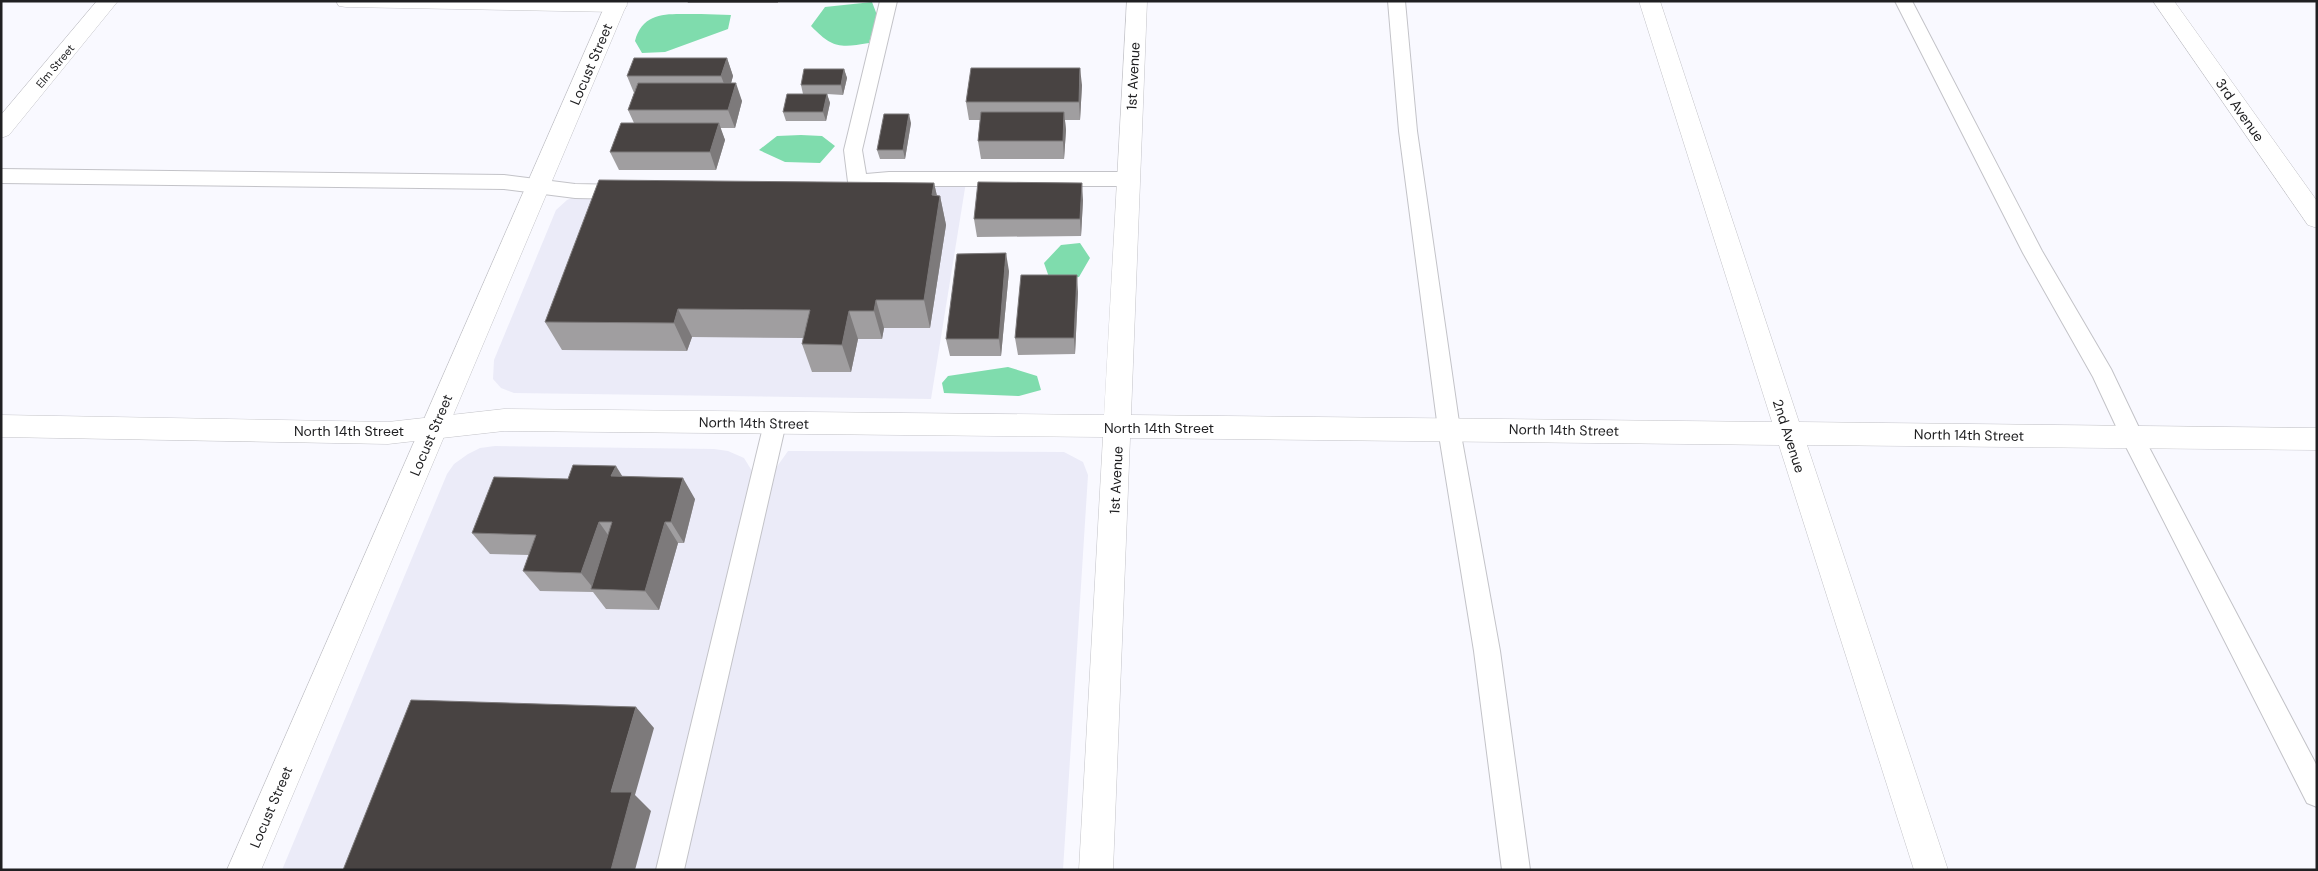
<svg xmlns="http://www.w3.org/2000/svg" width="2318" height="871" font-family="'DM Sans',sans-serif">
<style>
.built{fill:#ebebf8}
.forest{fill:#7fdcad}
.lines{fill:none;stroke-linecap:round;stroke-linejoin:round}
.lane-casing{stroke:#c3c3c8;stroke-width:2}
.street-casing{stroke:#c3c3c8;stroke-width:1}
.secondary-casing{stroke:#c3c3c8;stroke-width:1}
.lane{fill:#fff;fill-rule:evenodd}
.street{fill:#fff;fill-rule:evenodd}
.secondary{fill:#fff;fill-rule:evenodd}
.wall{fill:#a09ea0}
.shaded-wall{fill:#7d7a7b}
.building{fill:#484342;stroke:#7d7a7b}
.labels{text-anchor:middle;stroke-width:5;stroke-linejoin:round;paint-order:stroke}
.far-street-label{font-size:11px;fill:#202022;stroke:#fff}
.street-label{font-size:14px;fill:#202022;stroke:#fff}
</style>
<rect width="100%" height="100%" fill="#f9f9ff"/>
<!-- built -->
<path class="built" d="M966 182 931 399 514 393 501 388 493 379 494 360 556 210 567 200 574 197Z
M495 446 714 449 728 451 744 458 752 471 658 870H282L447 474 454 464 468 454 480 448Z
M788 451 1064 452 1083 462 1088 475 1063 870H683L776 468Z"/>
<!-- forest -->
<path class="forest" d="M872 2 877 15 869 43C840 48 832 48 811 26L825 7Z
M701 14 731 15 728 29 665 52 642 53 635 41C644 8 673 15 701 14Z
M801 135 822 136 835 146 820 163 785 162 759 150 777 136Z
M1080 243 1090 258 1079 277 1050 280 1044 263 1061 245Z
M1008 367 1037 376 1041 390 1019 396 944 393 942 383 948 376Z"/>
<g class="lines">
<!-- lane casing -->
<g class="lane-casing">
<path id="lane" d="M880 1H897L862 150 866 174 889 172H1128L1135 174 1138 179 1135 184 1128 186H889L858 189 851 187 848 182 844 150Z
M1388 1H1405L1417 131 1460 429 1500 651 1530 870H1502L1474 651 1438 429 1399 131Z
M1895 1H1912L2042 251 2111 369 2142 434 2317 766V807L2307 803 2121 437 2093 377 2023 253Z
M1 169 504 175 575 184 625 185 632 187 635 192 632 197 625 199 575 198 504 189 1 183Z
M775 414 783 417 786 423 684 870H656L764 423 767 417Z"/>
</g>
<!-- street casing -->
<g class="street-casing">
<path id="street" d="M97 1H118L9 135 1 138V115Z
M336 1H625L627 5 624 10 617 12 346 7 339 6Z
M1127 1H1147L1131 415 1772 422 1639 1H1660L1799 422 2317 428V450L1807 445 1948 870H1914L1779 445 1130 438 1113 870H1079L1103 437 504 431 388 444 1 437V415L388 422 504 409 1104 415Z
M2153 1H2174L2317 201V228L2308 225Z"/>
</g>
<!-- secondary casing -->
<g class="secondary-casing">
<path id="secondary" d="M607 1H628L261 870H227Z"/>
</g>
<!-- lane -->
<use href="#lane" class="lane"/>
<!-- street -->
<use href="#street" class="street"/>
<!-- secondary -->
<use href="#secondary" class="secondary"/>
</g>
<!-- wall -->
<path class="wall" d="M687 1H778V3H688Z
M727 58 733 76 731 83 742 101 735 128H720L725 140 716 170H619L610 152 634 123 628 110 634 93 627 76Z
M844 69 847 78 843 95 827 94 830 103 826 121H786L783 112 803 94 801 85Z
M1082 85 1080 120H1065L1066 130 1064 159H981L978 141 980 120H969L966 102Z
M911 123 905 159H880L877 150Z
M934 183 937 196H940L946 225 930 328H884L882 339H858L851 372H812L802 344 803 338 692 337 687 351 562 350 545 322Z
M1083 200 1081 236 977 237 974 219Z
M1009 271 1001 356H950L946 339Z
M1078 292 1075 354 1018 355 1015 338Z
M622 476 695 499 684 543H678L659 610 606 609 593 592 540 591 523 571 529 555 490 554 472 533 568 479Z"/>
<!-- shaded-wall -->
<path class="shaded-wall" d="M727 58 733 76 728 94 721 76Z
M1080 68 1082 85 1080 120 1079 102Z
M844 69 847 78 843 95 841 85Z
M736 83 742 101 735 128 728 110Z
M827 94 830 103 826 121 823 112Z
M1064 112 1066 130 1064 159 1063 141Z
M909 114 911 123 905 159 903 150Z
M719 123 725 140 716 170 710 152Z
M934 183 939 205 940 196 946 225 930 328 924 300 932 195Z
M1082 183 1083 200 1081 236 1080 219Z
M1006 253 1009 271 1001 356 999 339Z
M1077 275 1078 292 1075 354 1074 338Z
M876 300 884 328 882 339 874 311Z
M678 309 692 337 687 351 674 323Z
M849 311 858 339 851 372 842 345Z
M616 466 629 487 611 476Z
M683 478 695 499 684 543 671 522Z
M599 522 613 542 594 589 581 573Z
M665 522 678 543 659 610 645 591Z
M636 707 654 728 635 795 651 811 635 870H611V792Z"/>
<!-- building -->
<path class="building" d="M634 58H727L721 76H627Z
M971 68H1080L1079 102H966Z
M804 69H844L841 85H801Z
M638 83H736L728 110H628Z
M787 94H827L823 112H783Z
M981 112H1064L1063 141H978Z
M884 114H909L903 150H877Z
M621 123H719L710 152H610Z
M599 180 934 183 932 195 940 196 924 300H876L874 311H849L842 345 802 344 810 310 678 309 674 323 545 322Z
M978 182 1082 183 1080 219H974Z
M1006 253 999 339H946L957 254Z
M1021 275H1077L1074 338H1015Z
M573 465 616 466 611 476 683 478 671 522H665L645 591 591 589 612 522H599L581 573 523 571 536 535 472 533 494 477 568 479Z
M411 700 636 707 611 792H632L611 870H343Z"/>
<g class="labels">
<!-- far-street labels -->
<g class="far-street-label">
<text transform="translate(55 66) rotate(-50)" y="4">Elm Street</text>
</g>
<!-- street labels -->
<g class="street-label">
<text transform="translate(591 64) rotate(-67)" y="5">Locust Street</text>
<text transform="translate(1133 76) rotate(-87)" y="5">1st Avenue</text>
<text transform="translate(2240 110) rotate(55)" y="5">3rd Avenue</text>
<text transform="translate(754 423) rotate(1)" y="5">North 14th Street</text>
<text x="1159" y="433">North 14th Street</text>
<text transform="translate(1564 430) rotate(1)" y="5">North 14th Street</text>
<text x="349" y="436">North 14th Street</text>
<text transform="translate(431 435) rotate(-67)" y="5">Locust Street</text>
<text transform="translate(1969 435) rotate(1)" y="5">North 14th Street</text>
<text transform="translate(1789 436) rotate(72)" y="5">2nd Avenue</text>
<text transform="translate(1116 480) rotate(-87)" y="5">1st Avenue</text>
<text transform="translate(271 807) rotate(-67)" y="5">Locust Street</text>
</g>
</g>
<!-- border -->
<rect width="2318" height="871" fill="none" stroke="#202022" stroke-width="5"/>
</svg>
